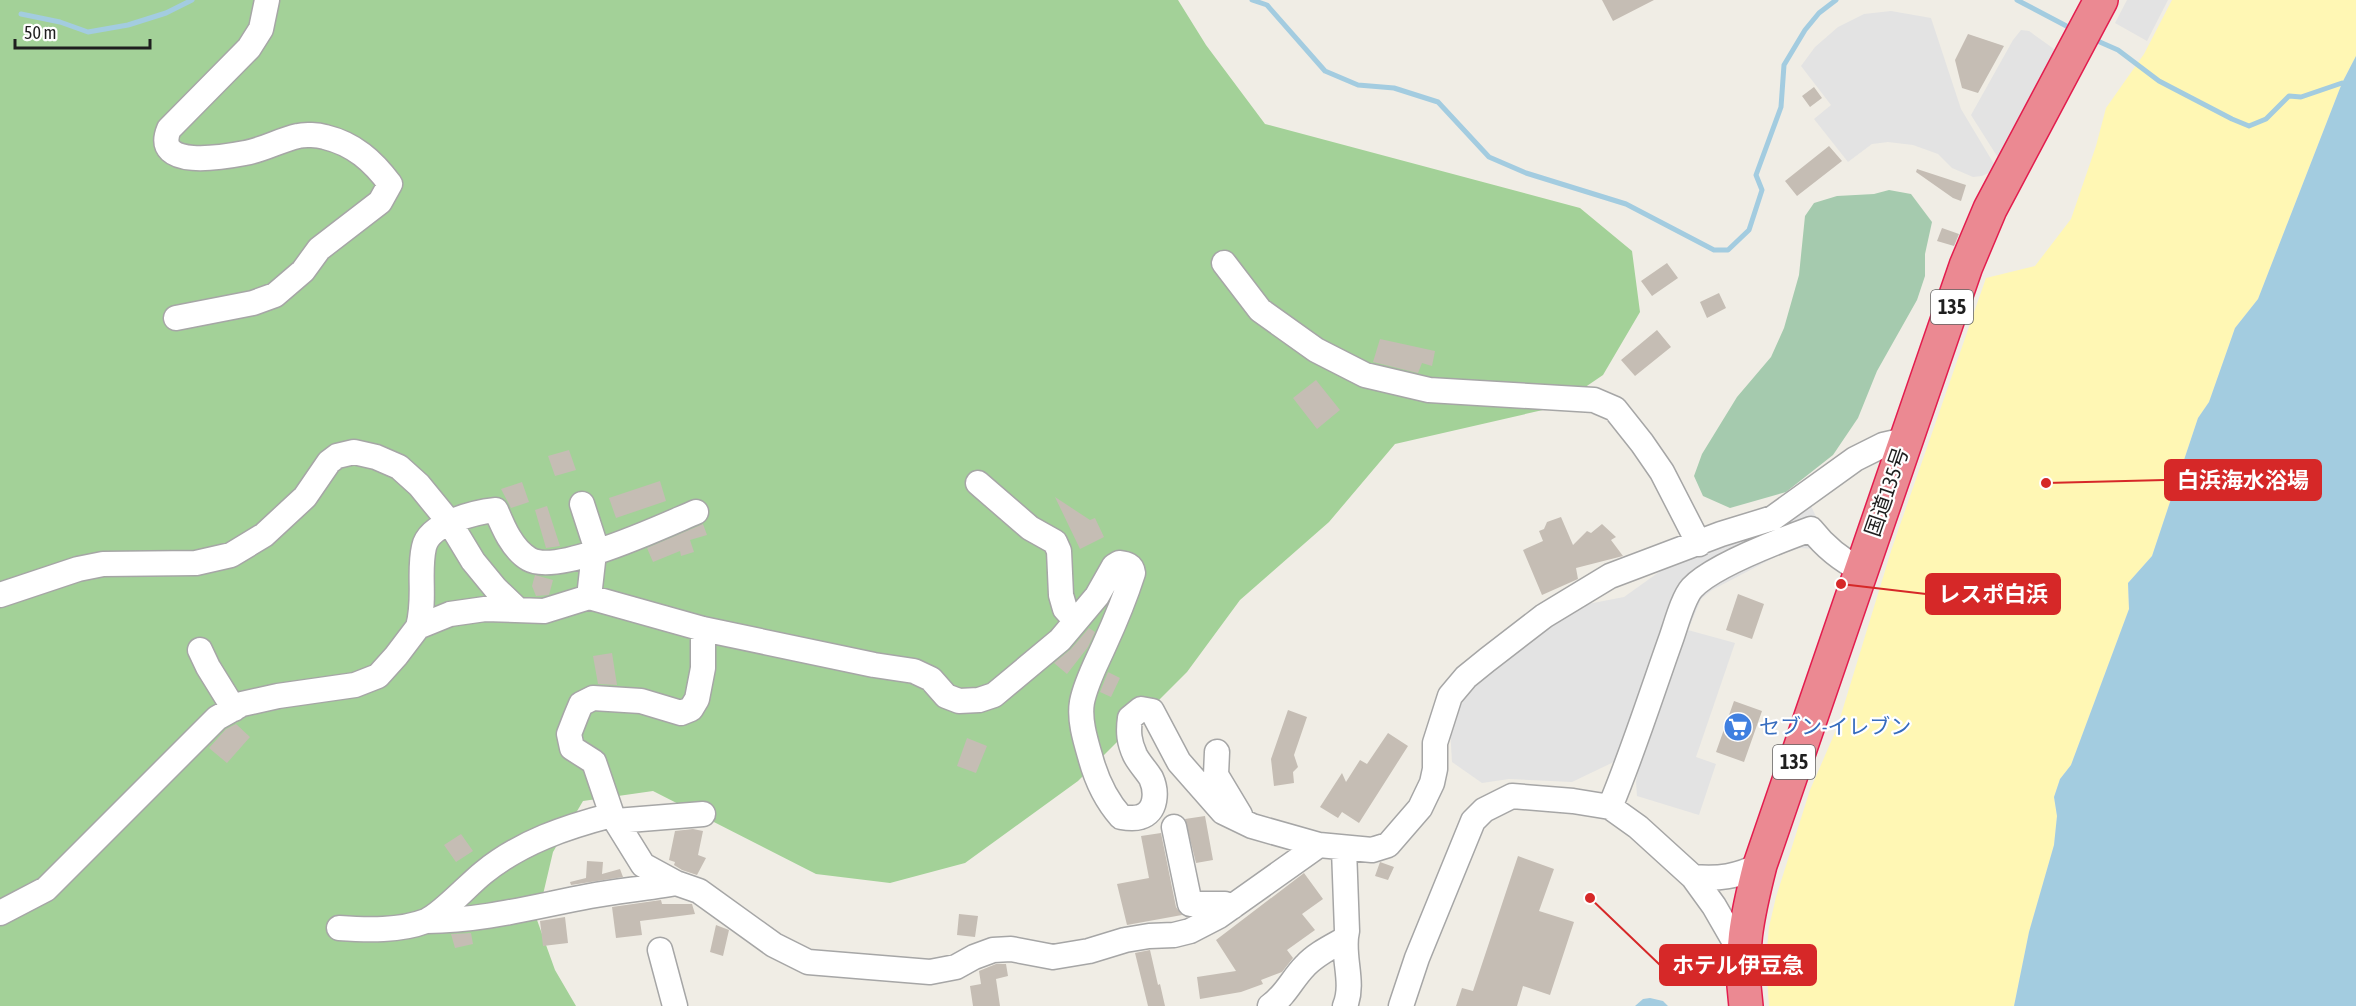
<svg xmlns="http://www.w3.org/2000/svg" width="2356" height="1006" font-family="'Asap Condensed','Noto Sans JP',sans-serif">
<style>
.forest{fill:#a3d198}
.sand{fill:#fff7b4}
.cemetery{fill:#a5caae}
.parking{fill:#e3e3e3}
.water{fill:#a3cce0}
.lines{fill:none;stroke-linecap:round;stroke-linejoin:round}
.stream{stroke:#a3cce0;stroke-width:5}
.building{fill:#c5bdb4}
.minor-casing{stroke:#a6a6a6;stroke-width:27}
.highway-casing{stroke:#e31d4e;stroke-width:36}
.minor{stroke:#fff;stroke-width:24}
.highway{stroke:#eb8992;stroke-width:33}
.labels{text-anchor:middle;stroke-width:4.5;stroke-linejoin:round;paint-order:stroke}
.shield{fill:#fff;stroke:#626262;stroke-width:1.5}
.shield-label{font-size:20px;font-weight:bold;fill:#1f1f1f}
.street-label{font-size:21px;fill:#1f1f1f;stroke:#fff}
.shop-label{font-size:21px;fill:#366cbe;stroke:#fff;text-anchor:start}
.leader{fill:none;stroke:#d62828;stroke-width:2}
.callout-dot{fill:#d62828;stroke:#fff;stroke-width:2}
.callout{fill:#d62828;stroke:#d62828;stroke-width:2}
.callout-label{font-size:22px;text-anchor:middle;font-weight:bold;fill:#fff}
</style>
<rect width="100%" height="100%" fill="#f0ede5"/>
<!-- forest -->
<path class="forest" d="M0 0H1178L1206 45 1265 124 1580 208 1632 251 1640 312 1603 375 1556 407 1395 444 1329 522 1240 600 1187 672 1078 781 965 863 890 883 816 874 653 791 583 801 553 852 537 920 555 970 576 1006H0Z"/>
<!-- sand -->
<path class="sand" d="M2172 0H2356V56L2342 83 2258 299 2235 328 2209 402 2198 418 2152 556 2128 583 2129 609 2071 765 2060 779 2054 797 2057 816 2054 845 2029 932 2014 1006H1769L1766 961 1769 927 1776 897 1810 790 1837 728 1892 548 1986 278 2035 266 2071 219 2096 146 2106 108 2144 54Z"/>
<!-- cemetery -->
<path class="cemetery" d="M1889 190 1911 194 1932 222 1925 254V276L1917 300 1877 371 1858 418 1833 455 1786 492 1730 508 1703 496 1694 476 1702 454 1737 397 1771 357 1784 328 1799 275 1805 216 1814 203 1837 196 1874 194Z"/>
<!-- parking -->
<path class="parking" d="M2127 0H2168L2147 41 2115 23Z
M1891 11 1931 18 1961 109 1997 169 1982 176 1973 177 1952 168 1938 154 1913 145 1888 142 1872 144 1848 162 1814 119 1831 105 1801 66 1815 47 1838 27 1864 14Z
M2021 30 2029 31 2054 49 2056 56 2002 164 1971 115 2013 40Z
M1809 502 1823 531 1814 549 1800 548 1777 556 1712 590 1701 599 1688 630 1735 643 1696 757 1716 764 1699 815 1637 796 1636 782 1639 765 1620 759 1572 782 1509 779 1482 783 1452 762 1450 728 1456 712 1474 685 1567 608 1624 597 1673 562Z"/>
<!-- water -->
<path class="water" d="M2356 56V1006H2014L2029 932 2054 845 2057 816 2054 797 2060 779 2071 765 2129 609 2128 583 2152 556 2198 418 2209 402 2235 328 2258 299 2342 83Z
M1650 998 1663 1001 1668 1006H1635L1643 999Z"/>
<g class="lines">
<!-- stream -->
<path class="stream" d="M1252 0 1267 5 1325 71 1358 85 1394 88 1438 102 1489 157 1526 173 1626 204 1714 250H1728L1749 230 1762 190 1756 175 1781 107 1784 65 1805 30 1819 13 1836 0
M2017 0 2074 30
M21 14 60 22 88 32 128 25 166 13 192 0
M2093 39 2118 50 2159 81 2232 119 2249 126 2266 119 2289 96 2301 97 2342 83"/>
</g>
<!-- building -->
<path class="building" d="M1602 0H1654L1613 21Z
M1968 34 2004 46 1978 93 1962 88 1955 60Z
M1814 87 1822 98 1810 107 1802 96Z
M1829 146 1842 161 1797 196 1785 181Z
M1917 169 1966 185 1961 201 1953 198 1916 172Z
M1942 228 1959 234 1954 246 1937 241Z
M1667 263 1678 278 1652 296 1641 281Z
M1719 293 1726 308 1707 318 1700 302Z
M1657 330 1671 347 1635 376 1621 360Z
M1380 339 1435 351 1432 366 1422 363 1418 373 1373 362Z
M1316 380 1340 410 1317 429 1293 398Z
M569 450 576 470 555 476 548 456Z
M660 481 666 501 616 518 609 498Z
M522 482 529 502 511 508 501 489Z
M1055 497 1090 520 1095 518 1104 537 1080 549Z
M547 506 560 546 546 548 535 510Z
M1561 517 1573 545 1587 531 1591 533 1602 524 1616 537 1611 540 1623 556 1576 568 1578 579 1542 595 1523 550 1543 541 1539 531 1544 529 1547 522Z
M703 524 707 535 690 540 694 552 681 556 680 551 653 562 647 548Z
M535 575 553 580 549 595 536 596 532 586Z
M1738 594 1764 604 1752 639 1726 630Z
M1089 628 1095 632 1088 647 1067 674 1054 663 1071 649Z
M612 653 617 685 598 684 593 656Z
M1108 672 1120 678 1111 697 1100 692Z
M1734 701 1762 711 1744 762 1716 752Z
M1288 710 1307 717 1294 755 1298 767 1293 772 1294 783 1274 786 1271 759Z
M236 724 250 737 227 763 209 748 226 729Z
M1388 733 1408 746 1359 823 1342 812 1338 818 1320 807 1342 773 1346 782 1360 760 1367 764Z
M967 738 987 746 976 773 957 766Z
M1205 816 1213 860 1196 863 1185 819Z
M693 829 703 831 698 855 706 858 697 875 682 870 674 865 675 862 669 860 675 831Z
M1161 833 1176 907 1182 915 1127 925 1117 884 1149 878 1141 836Z
M461 834 473 851 456 862 444 845Z
M1518 856 1554 869 1539 911 1574 922 1550 995 1523 986 1517 1006H1456L1462 988 1473 991Z
M587 861 603 862 602 874 620 869 623 877 571 885 570 882 586 878Z
M1380 862 1394 867 1388 880 1375 876Z
M1304 873 1323 899 1302 914 1315 930 1287 950 1293 958 1282 972 1261 980 1263 984 1241 992 1200 999 1197 977 1236 971 1216 940Z
M661 900 662 904H692L695 914 640 921 642 935 616 938 612 907Z
M959 914 978 916 975 937 957 935Z
M565 917 568 943 543 946 540 921Z
M716 925 729 930 723 956 710 952Z
M471 933 473 944 455 948 451 934Z
M1150 950 1158 985 1160 984 1165 1006H1148L1135 953Z
M996 964H1006L1008 976 996 979 1000 1006H973L970 986 981 984 979 971Z"/>
<g class="lines">
<!-- minor casing -->
<g class="minor-casing">
<path id="minor" d="M1224 263 1260 310 1316 350 1365 375 1429 390 1594 400 1615 409 1642 443 1662 472 1699 544
M176 318 253 303 275 295 303 271 319 249 380 202 390 184C373 161 354 144 325 137 318 135 305 134 298 136 280 140 263 150 245 153 224 157 152 170 169 129L249 48 261 29 267 0
M978 483 1030 528 1055 542 1059 551 1061 595 1065 609 1076 621
M582 504 595 544 589 597
M0 595 78 569 103 564 196 563 231 555 264 535 305 497 329 462 337 456 354 452 376 457 399 467 419 485 450 523 473 561 496 589 518 610
M418 627C426 598 418 573 424 547 429 523 476 512 496 510 503 527 512 549 529 559 558 576 665 525 696 512
M703 629V668L697 699 691 709 681 713 641 701 593 698 581 704 576 716 569 734 572 748 594 762 612 815 643 865 676 883 699 891 774 945 808 962 930 972 956 967 974 957 993 950 1011 949 1053 957 1089 951 1125 940 1149 936 1174 935 1190 931 1219 916 1319 845
M200 650 208 667 234 709
M1217 752 1216 775 1240 815
M1610 807C1633 752 1651 695 1671 639 1676 625 1683 598 1692 588 1712 566 1781 540 1811 529 1825 547 1841 560 1861 570
M616 821 703 814
M1174 827 1190 904H1225L1232 907
M1344 849 1347 931C1341 955 1355 982 1345 1006
M1693 877C1719 879 1737 877 1760 865
M0 913 46 889 217 718 242 704 278 696 355 685 378 676 396 656 418 627 450 614 485 609 544 611 589 597 703 629 874 665 914 671 931 679 946 696 959 701 979 700 994 695 1060 640 1097 596 1114 566 1119 563C1127 564 1132 565 1133 573 1125 598 1115 622 1104 646 1096 664 1086 682 1082 702 1079 719 1085 739 1090 756 1096 779 1105 799 1121 817 1127 818 1134 819 1140 817 1157 812 1157 791 1151 778 1146 770 1139 763 1135 755 1129 742 1128 732 1130 718L1141 709 1152 711 1179 762 1223 812 1252 826 1319 845 1372 850 1388 845 1420 808 1432 783 1435 769V743L1450 696 1466 677 1487 660 1544 616 1610 576 1721 534 1773 518 1855 459 1883 445 1905 440
M427 921C483 921 536 906 590 896 619 891 648 888 676 883
M339 928C367 930 400 931 426 921 442 914 468 885 483 873 521 842 566 827 612 815
M660 950 675 1006
M1270 1006C1286 995 1292 979 1305 966 1316 954 1331 947 1345 939
M1401 1006 1417 958 1473 821 1484 810 1512 796 1573 801 1610 807 1638 827 1693 877 1714 906 1744 958"/>
</g>
<!-- highway casing -->
<g class="highway-casing">
<path id="highway" d="M1746 1006C1739 954 1747 916 1760 865L1966 266 1990 209 2101 0"/>
</g>
<!-- minor -->
<use href="#minor" class="minor"/>
<!-- highway -->
<use href="#highway" class="highway"/>
</g>
<!-- icons -->
<defs>
<g id="supermarket-disc" transform="scale(1.5)"><circle r="9.5" fill="#3f7fe0" stroke="#fff"/><path d="M-6-5.5h2.5l.6 2H6L4.5 2H-2.5L-4.4-4H-6ZM-1.5 3.2a1.3 1.3 0 1 0 .1 0ZM3 3.2a1.3 1.3 0 1 0 .1 0Z" fill="#fff"/></g>
</defs>
<g fill-rule="evenodd">
<use href="#supermarket-disc" x="1738" y="727"/>
</g>
<g class="labels">
<!-- shield labels -->
<g class="shield">
<rect x="1931" y="290" width="42" height="34" rx="4.5"/>
<rect x="1773" y="745" width="42" height="34" rx="4.5"/>
</g>
<g class="shield-label">
<text x="1952" y="314">135</text>
<text x="1794" y="769">135</text>
</g>
<!-- street labels -->
<g class="street-label">
<text transform="translate(1887 492) rotate(-71)" y="7">国道135号</text>
</g>
<!-- shop labels -->
<g class="shop-label">
<text x="1759" y="734">セブン-イレブン</text>
</g>
</g>
<!-- callouts -->
<path class="leader" d="M2046 483L2165 480M1841 584L1926 594M1590 898L1660 965"/>
<g class="callout-dot">
<circle cx="2046" cy="483" r="6"/>
<circle cx="1841" cy="584" r="6"/>
<circle cx="1590" cy="898" r="6"/>
</g>
<g class="callout">
<rect x="2165" y="460" width="156" height="40" rx="6"/>
<rect x="1926" y="574" width="134" height="40" rx="6"/>
<rect x="1660" y="945" width="156" height="40" rx="6"/>
</g>
<g class="callout-label">
<text x="2243" y="488">白浜海水浴場</text>
<text x="1993" y="602">レスポ白浜</text>
<text x="1738" y="973">ホテル伊豆急</text>
</g>
<!-- scale -->
<path d="M15 39v9h135v-9" fill="none" stroke="#1f1f1f" stroke-width="3"/>
<text x="24" y="39" font-size="18" fill="#1f1f1f" stroke="#ffffff" stroke-width="4.5" paint-order="stroke">50 m</text>
</svg>
